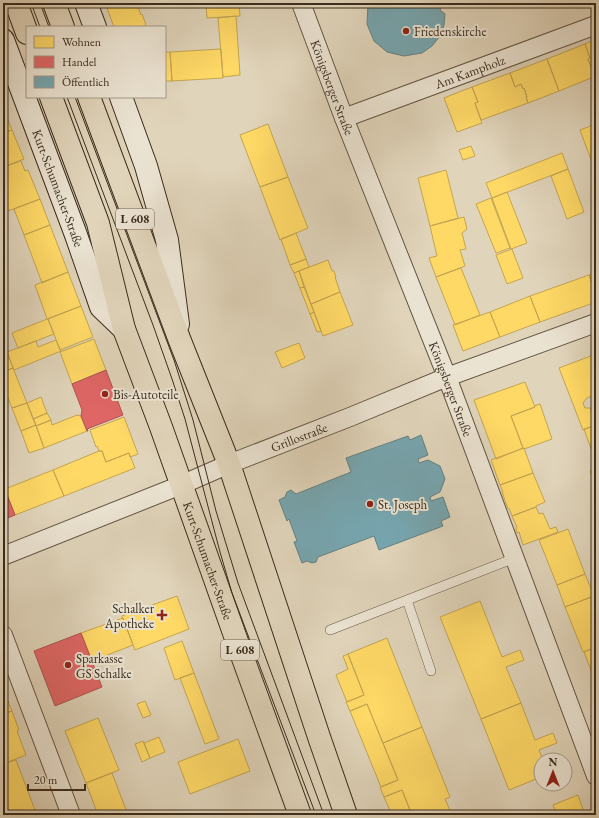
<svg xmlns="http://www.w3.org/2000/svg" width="599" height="818" font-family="'EB Garamond',serif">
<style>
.homes{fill:#ffd966;stroke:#c4a550}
.shops{fill:#e06666;stroke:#ae5550}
.public{fill:#76a5af;stroke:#648183}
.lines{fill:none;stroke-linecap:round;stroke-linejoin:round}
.lane-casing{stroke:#645644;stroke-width:10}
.street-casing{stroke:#645644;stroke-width:20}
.secondary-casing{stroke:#3b2c1d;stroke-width:24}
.primary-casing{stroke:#3b2c1d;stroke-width:24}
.lane{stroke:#ebe3d2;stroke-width:9}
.street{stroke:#ebe3d2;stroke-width:18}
.secondary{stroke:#ebe3d2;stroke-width:22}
.primary{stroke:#e0d4ba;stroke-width:22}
.tram{stroke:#3b2c1d;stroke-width:1}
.poi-dot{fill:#8f2418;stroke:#ebe3d2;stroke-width:1.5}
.labels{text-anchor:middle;stroke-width:4;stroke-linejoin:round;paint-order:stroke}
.shield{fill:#ebe3d2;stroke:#706353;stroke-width:1}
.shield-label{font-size:12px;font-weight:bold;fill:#3b2c1d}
.poi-label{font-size:13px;fill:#3b2c1d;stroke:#ebe3d2;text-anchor:start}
.street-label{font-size:13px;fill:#3b2c1d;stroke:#ebe3d2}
</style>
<rect width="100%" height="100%" fill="#e0d4ba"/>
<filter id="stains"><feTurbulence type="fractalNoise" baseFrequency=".005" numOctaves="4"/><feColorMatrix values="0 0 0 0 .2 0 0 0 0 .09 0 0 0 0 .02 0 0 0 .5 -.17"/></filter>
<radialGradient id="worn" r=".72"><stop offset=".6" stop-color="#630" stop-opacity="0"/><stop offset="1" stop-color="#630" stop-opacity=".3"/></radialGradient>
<!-- homes -->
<path class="homes" d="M105 3H138L137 4 141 15 142 14 146 25H145V27H114Z
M206 3H239L240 16 207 18Z
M236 16 240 75 223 77 218 18Z
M596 39V76L594 71 593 72 588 59 590 58 585 44Z
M585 44 590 58 588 59 593 72 594 71 596 76 559 91 547 59Z
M221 49 223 78 172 81 170 52Z
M165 52H170L172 81H165Z
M547 59 559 91 528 103 526 97H527L524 88 523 89 521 84 515 87 510 73Z
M510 73 515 87 521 84 523 89 524 88 527 97H526L528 103 481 120 475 103 478 102 472 87Z
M472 87 478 102 475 103 482 123 457 132 444 98Z
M3 107 12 130 3 133Z
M268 124 288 177 260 187 240 135Z
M596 124V173L580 130Z
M12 130 24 159 3 167V133Z
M471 146 475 156 463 160 459 150Z
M562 153 568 169 492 198 486 183Z
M21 161 25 171 28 170 40 199 8 211 3 198V167Z
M568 169 584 212 567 219 551 176Z
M446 170 458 218 430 226 418 178Z
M288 177 308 228 280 240 260 187Z
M507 192 527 243 511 249 492 198Z
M491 198 510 248 496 253 476 204Z
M40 199 50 225 24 235 14 209Z
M464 217 467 229 462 233 466 249 460 250 465 266 436 277 429 258 437 256 430 226Z
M50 225 68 272 42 283 24 235Z
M296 233 306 259 290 265 281 239Z
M512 249 523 278 507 284 496 255Z
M306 259 309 267 294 273 290 265Z
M328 260 332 271H334L336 277H335L340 292 311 304 299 271Z
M461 268 480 315 455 325 436 277Z
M299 271 304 287 300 288 294 273Z
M68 272 81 306 47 319 35 285Z
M596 272V295L589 275Z
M589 275 596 295V302L540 322 530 296Z
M304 287 314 312 310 314 300 288Z
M340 292 353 325 323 336 311 304Z
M530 296 540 322 500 337 490 312Z
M81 306 93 337 60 350 48 319Z
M314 312 321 331 317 332 310 314Z
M490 312 500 337 463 351 453 325Z
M47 319H48L54 334 18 348 12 333Z
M94 339 106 370 72 384 60 352Z
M56 340 61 351 14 370 7 352 36 341 38 347Z
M3 341 13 368 3 372Z
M299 343 305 358 282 368 275 352Z
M596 354V396L594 397 593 396 587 398 583 403 585 408H590L596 422V425L583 430 559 368Z
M13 368 27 403 12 408 3 386V372Z
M525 382 535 407 511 416 523 448 496 459 474 400Z
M41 397 47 413 33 419 27 403Z
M27 403 36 425 21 431 12 408Z
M540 404 552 439 524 449 523 448 511 416 535 407 534 406Z
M47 413 51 420 36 426 33 419Z
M77 415 81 416 87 431 44 448 36 426 51 420 52 425Z
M124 417 138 454 130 457 129 453 106 462 102 451H99L97 446 96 447 90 430Z
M36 425 44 448 29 453 21 431Z
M596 425V463L584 429Z
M524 448 533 473 500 485 491 460Z
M99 451H102L106 462 129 453 135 468 64 496 53 470Z
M596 468V485H595L590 471Z
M53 470 64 496 15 515 5 489Z
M533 473 545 502 536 506V507L512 516 509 508 508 509 502 492H503L500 485Z
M536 507 539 514 543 513 550 529 556 527 558 532 523 545 519 532 517 533 516 528 517 527 512 516Z
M568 529 585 574 557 585 539 540Z
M585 574 594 596 565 607 557 585Z
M177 596 189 629 135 650 122 616Z
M594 596 596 602V647L583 652 565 607Z
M480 601 502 657 520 650 524 660 506 667 521 703 481 719 440 617Z
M123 618 133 645 92 661 81 633Z
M387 638 422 727 383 743 367 704 350 711 346 702 364 695 348 654Z
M182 641 194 673 175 680 164 648Z
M596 647V684L584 652Z
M348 654 364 695 347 702 336 675 348 669 343 656Z
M194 673 219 739 205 744 180 678Z
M3 689 12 711 3 714Z
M145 701 151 715 143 718 137 704Z
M521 703 535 740 553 733 557 743 539 750 543 760H541V777L509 790 481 719Z
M367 704 398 780 381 787 350 711Z
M12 711 19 730 17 731 26 755 3 764V714Z
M98 718 119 770 86 783 65 731Z
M422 727 450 797 445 799 451 813 445 815H412L402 790 384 797 380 787 398 780 383 743Z
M159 737 165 752 150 758 144 743Z
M238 739 250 771 190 794 178 762Z
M143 741 150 758 142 762 135 744Z
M16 760 35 810 21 815H3V764Z
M112 773 128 815H98L86 783Z
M402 790 412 815H392L384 797Z
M578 795 585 815H557L553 805Z
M35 810 37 815H21Z"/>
<!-- shops -->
<path class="shops" d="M106 370 123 415 87 429 88 431H87L81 416 82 410 72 384Z
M3 485 15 515 3 520Z
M81 633 102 687 55 706 34 651Z"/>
<!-- public -->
<path class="public" d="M369 3H442L440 10 445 14 444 25 440 36 432 46 422 53 404 56 387 52 374 41 367 24 368 5Z
M421 435 428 455 418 459 419 463 428 460 440 466 445 479 440 492 430 497 431 501 443 497 450 517 441 521 443 526 379 550 374 536 318 557 316 562 312 563 307 561 302 563 294 542 297 541 289 519 287 521 279 500 285 497 287 492 291 490 296 494 351 472 346 458 408 436 410 440Z"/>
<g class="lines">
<!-- lane casing -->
<g class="lane-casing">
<path id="lane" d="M407 600 431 671
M330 630 515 558"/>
</g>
<!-- street casing -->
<g class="street-casing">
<g id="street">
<path id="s1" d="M301 3 344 118 447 377 596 776"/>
<path id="s2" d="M344 118 596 25"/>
<path id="s3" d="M3 556 181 485 229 464 350 417 447 377 596 323"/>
<path d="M3 635 71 815"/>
</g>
</g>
<!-- secondary casing -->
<g class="secondary-casing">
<g id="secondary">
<path d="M86 3 95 27"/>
<path id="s4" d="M3 40 76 235 101 307 124 329"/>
<path d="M121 97 146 166 167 240 178 324"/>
</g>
</g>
<!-- primary casing -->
<g class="primary-casing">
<g id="primary">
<path d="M16 3 27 33"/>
<path d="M54 3 63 27"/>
<path id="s5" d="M51 97 98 223 124 329 161 427 240 650 300 815"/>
<path d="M89 97 180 341 229 464 319 737 346 815"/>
</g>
</g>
<!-- lane -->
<use href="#lane" class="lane"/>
<!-- street -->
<use href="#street" class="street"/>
<!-- secondary -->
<use href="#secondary" class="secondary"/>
<!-- primary -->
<use href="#primary" class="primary"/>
<!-- tram -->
<path class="tram" d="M31 3 40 27
M40 3 49 27
M67 97 153 325 172 379 185 419 220 552 232 593 316 815
M75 97 174 360 193 420 216 511 238 583 324 815"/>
</g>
<!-- markers -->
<g class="poi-dot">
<circle cx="406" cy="31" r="4"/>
<circle cx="105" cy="394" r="4"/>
<circle cx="370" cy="504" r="4"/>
<path d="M160 609h4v4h4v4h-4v4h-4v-4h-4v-4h4z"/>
<circle cx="68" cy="665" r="4"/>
</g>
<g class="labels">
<!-- shield labels -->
<g class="shield">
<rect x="116" y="209" width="38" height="20" rx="3"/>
<rect x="221" y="640" width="38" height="20" rx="3"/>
</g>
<g class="shield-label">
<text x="135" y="223">L 608</text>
<text x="240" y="654">L 608</text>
</g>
<!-- poi labels -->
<g class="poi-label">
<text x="414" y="36">Friedenskirche</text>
<text x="113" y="399">Bis-Autoteile</text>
<text x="378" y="509">St. Joseph</text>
<text x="154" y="613" text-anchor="end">Schalker<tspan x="154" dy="15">Apotheke</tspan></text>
<text x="76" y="663">Sparkasse<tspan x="76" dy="15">GS Schalke</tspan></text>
</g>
<!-- street labels -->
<g class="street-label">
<text dy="5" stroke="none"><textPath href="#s2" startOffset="134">Am Kampholz</textPath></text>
<text dy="5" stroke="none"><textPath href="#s1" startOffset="90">Königsberger Straße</textPath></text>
<text dy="5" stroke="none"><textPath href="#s4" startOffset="158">Kurt-Schumacher-Straße</textPath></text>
<text dy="5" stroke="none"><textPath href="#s1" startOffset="414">Königsberger Straße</textPath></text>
<text dy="5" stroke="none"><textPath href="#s3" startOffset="319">Grillostraße</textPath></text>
<text dy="5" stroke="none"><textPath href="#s5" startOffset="490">Kurt-Schumacher-Straße</textPath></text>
</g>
</g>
<!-- margin -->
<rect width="599" height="818" fill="none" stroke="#e0d4ba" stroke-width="16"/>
<rect x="4" y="4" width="591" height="810" fill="none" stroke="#3b2c1d" stroke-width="2"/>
<rect x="8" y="8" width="583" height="802" fill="none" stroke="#3b2c1d"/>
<!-- legend -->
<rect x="26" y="26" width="140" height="72" fill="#ebe3d2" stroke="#a59a8a"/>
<rect x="34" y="36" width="20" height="12" fill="#ffd966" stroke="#a59a8a"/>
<text x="62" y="46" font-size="12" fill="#3b2c1d">Wohnen</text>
<rect x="34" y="56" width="20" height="12" fill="#e06666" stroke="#a59a8a"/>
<text x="62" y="66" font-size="12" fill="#3b2c1d">Handel</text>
<rect x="34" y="76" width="20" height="12" fill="#76a5af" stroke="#a59a8a"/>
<text x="62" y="86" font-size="12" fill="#3b2c1d">Öffentlich</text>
<!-- north arrow -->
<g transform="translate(553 772)"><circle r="19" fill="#ebe3d2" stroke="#a59a8a"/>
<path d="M0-3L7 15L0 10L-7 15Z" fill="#8f2418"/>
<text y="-6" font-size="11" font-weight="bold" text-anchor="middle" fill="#3b2c1d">N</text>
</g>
<!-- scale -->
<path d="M28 784v6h57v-6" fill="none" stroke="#3b2c1d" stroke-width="2"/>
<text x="34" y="784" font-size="12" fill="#3b2c1d" stroke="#ebe3d2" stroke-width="3" paint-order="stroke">20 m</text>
<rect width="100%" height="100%" filter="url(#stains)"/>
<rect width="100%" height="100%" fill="url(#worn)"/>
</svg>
